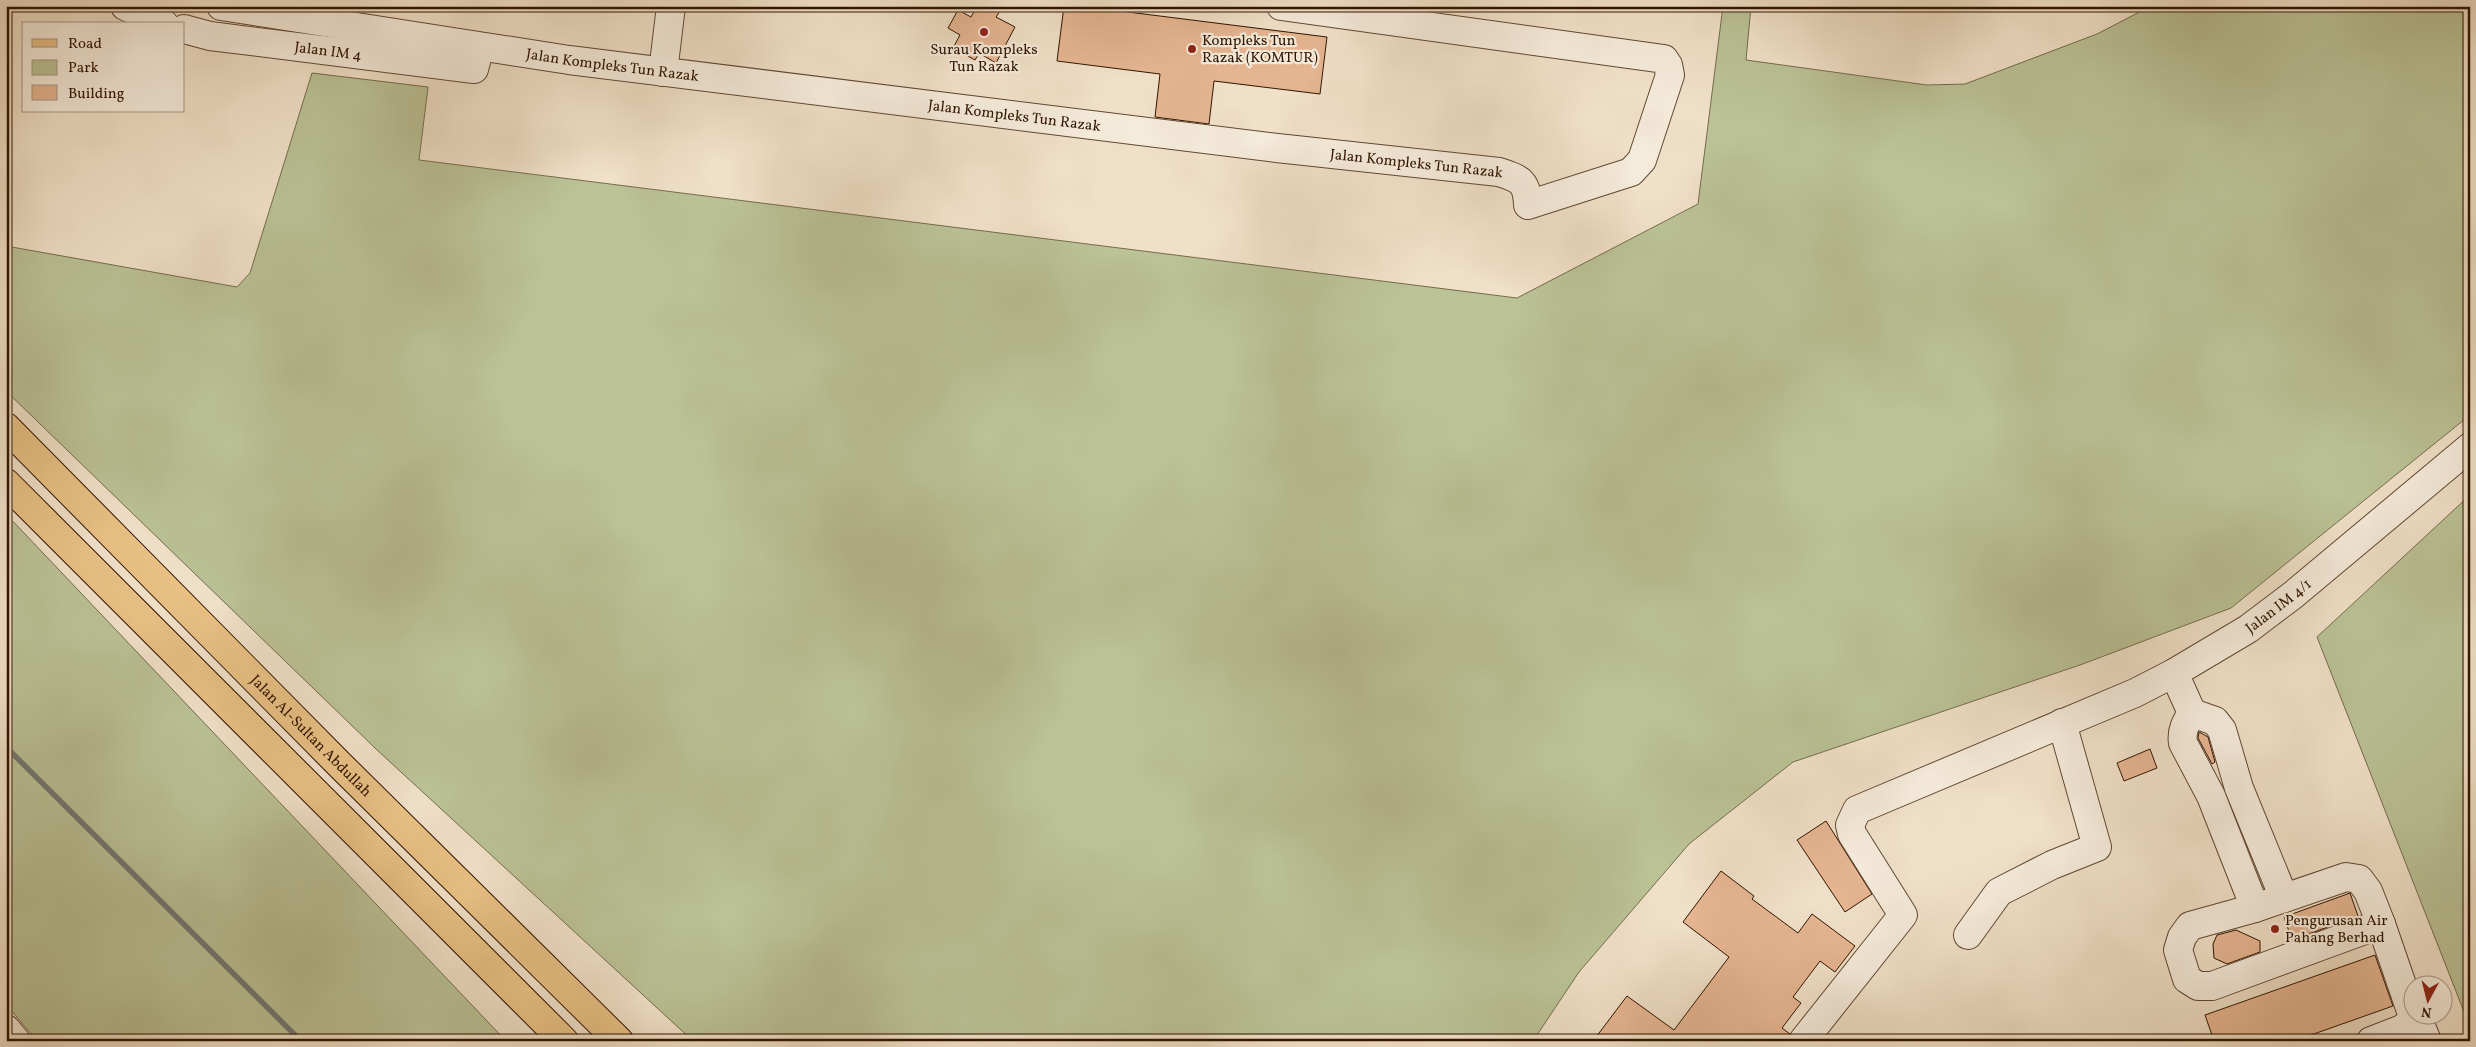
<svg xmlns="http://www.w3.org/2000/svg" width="2476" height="1047" font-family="Vollkorn,serif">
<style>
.green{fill:#bac296;stroke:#756c4b}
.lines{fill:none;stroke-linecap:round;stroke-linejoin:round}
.stream{stroke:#737873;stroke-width:5.5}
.building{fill:#e5b591;stroke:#301500}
.minor-casing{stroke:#604832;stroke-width:30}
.major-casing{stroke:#301500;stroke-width:30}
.minor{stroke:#f5ebdb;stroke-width:28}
.major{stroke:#e8c084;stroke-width:28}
.poi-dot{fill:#8f2418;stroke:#f5ebdb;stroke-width:2}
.labels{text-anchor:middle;stroke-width:4.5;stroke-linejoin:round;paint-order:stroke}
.poi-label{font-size:15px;fill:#301500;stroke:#f5ebdb;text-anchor:start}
.street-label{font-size:15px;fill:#301500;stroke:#f5ebdb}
</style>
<rect width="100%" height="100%" fill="#f0e0c8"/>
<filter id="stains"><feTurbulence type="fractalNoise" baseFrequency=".004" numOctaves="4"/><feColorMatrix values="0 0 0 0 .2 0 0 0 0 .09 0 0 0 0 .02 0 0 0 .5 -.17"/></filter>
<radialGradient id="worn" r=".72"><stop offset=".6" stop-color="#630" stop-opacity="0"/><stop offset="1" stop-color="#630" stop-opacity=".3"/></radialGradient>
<!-- green -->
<path class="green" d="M1723 6H1751L1746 60 1927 85 1965 84 2097 34 2151 6H2470V415L2231 608 2080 665 1793 762 1689 844 1579 972 1533 1041H693L376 749 6 391V246L237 287 250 273 312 73 428 87 419 160 1517 298 1698 204Z
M2470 495V1027L2317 637Z
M6 514 506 1041H37L6 1004Z"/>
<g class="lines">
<!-- stream -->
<path class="stream" d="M6 747 301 1041"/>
</g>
<!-- building -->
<path class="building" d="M977 6H990L1000 11 996 17 1015 27 996 63 979 53 975 60 953 48 960 35 948 28 958 10 971 17Z
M1064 6H1080L1327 37 1320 94 1214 81 1209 124 1155 117 1160 74 1057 61Z
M2199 732 2208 737 2215 762 2212 764 2198 738Z
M2150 749 2157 768 2124 781 2117 763Z
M1826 821 1872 894 1845 912 1797 840Z
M1721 871 1754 896 1752 899 1798 933 1812 914 1855 946 1835 972 1820 961 1793 997 1801 1003 1782 1028 1790 1034 1788 1041H1593L1627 996 1674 1030 1729 957 1683 922Z
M2350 893 2358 916 2292 940 2284 917Z
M2236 930 2260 941V952L2227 964 2214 958 2213 944 2217 935Z
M2375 955 2393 1006 2294 1041H2214L2205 1015Z"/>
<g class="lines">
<!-- minor casing -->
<g class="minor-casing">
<g id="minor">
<path d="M125 6 164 24"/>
<path id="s1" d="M221 6 569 60 1277 148 1499 172C1520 179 1527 181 1528 205L1631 172 1642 160 1670 75 1668 65 1664 59 1281 6"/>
<path id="s2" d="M184 29 210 36 474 69 480 47"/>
<path d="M663 72 671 6"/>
<path d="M2174 673 2192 713 2215 721 2222 730 2239 788 2284 898"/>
<path d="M2192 713C2186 722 2181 731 2183 743L2211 796 2255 908"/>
<path d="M2346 877 2359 879 2368 891 2381 924 2212 986H2198L2187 979 2178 950 2182 937 2190 926 2255 908Z"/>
<path d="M1968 935 1999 892 2052 865 2097 847 2062 723"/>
<path d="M2412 1014 2420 1024 2427 1041"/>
<path d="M6 1029 16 1041"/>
<path id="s3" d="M1803 1041 1903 915 1852 834 1850 825 1857 810 2135 693 2174 673 2248 629 2293 595 2470 447"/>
<path d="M2371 1041 2402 1029 2410 1023 2412 1014 2381 924"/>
</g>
</g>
<!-- major casing -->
<g class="major-casing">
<g id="major">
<path id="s4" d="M6 427 340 765 619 1041"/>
<path d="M6 483 564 1041"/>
</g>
</g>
<!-- minor -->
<use href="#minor" class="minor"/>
<!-- major -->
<use href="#major" class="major"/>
</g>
<!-- markers -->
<g class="poi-dot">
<circle cx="984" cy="32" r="5"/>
<circle cx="1192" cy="49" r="5"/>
<circle cx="2275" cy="929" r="5"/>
</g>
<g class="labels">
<!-- poi labels -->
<g class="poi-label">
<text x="1202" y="45">Kompleks Tun<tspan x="1202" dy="17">Razak (KOMTUR)</tspan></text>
<text x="984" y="54" text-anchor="middle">Surau Kompleks<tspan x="984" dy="17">Tun Razak</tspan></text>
<text x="2285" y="925">Pengurusan Air<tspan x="2285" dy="17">Pahang Berhad</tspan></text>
</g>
<!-- street labels -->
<g class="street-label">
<text dy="5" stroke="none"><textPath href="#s2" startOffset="146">Jalan IM 4</textPath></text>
<text dy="5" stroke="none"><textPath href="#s1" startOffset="396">Jalan Kompleks Tun Razak</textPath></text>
<text dy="5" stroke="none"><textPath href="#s1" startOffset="801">Jalan Kompleks Tun Razak</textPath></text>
<text dy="5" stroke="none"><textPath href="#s1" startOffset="1206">Jalan Kompleks Tun Razak</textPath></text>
<text dy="5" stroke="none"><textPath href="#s3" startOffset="752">Jalan IM 4/1</textPath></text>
<text dy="5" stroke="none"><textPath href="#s4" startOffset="434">Jalan Al-Sultan Abdullah</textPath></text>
</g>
</g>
<!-- margin -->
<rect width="2476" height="1047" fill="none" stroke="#f0e0c8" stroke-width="25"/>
<rect x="8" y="8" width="2461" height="1032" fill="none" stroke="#301500" stroke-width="2.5"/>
<rect x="12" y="12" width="2451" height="1022" fill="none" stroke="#301500"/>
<!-- legend -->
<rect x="22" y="22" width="162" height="90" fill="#f5ebdb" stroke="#a69583"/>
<rect x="32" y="39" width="25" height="8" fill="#e8c084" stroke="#a69583"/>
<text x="68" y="48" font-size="15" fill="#301500">Road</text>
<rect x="32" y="60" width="25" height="15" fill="#bac296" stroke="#a69583"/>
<text x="68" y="72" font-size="15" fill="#301500">Park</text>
<rect x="32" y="85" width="25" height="15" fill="#e5b591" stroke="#a69583"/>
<text x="68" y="98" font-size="15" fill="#301500">Building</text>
<!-- north arrow -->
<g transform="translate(2428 1000) rotate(187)"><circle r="24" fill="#f5ebdb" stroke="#a69583"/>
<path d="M0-4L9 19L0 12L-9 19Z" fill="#8f2418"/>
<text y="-8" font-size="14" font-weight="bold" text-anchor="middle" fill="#301500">N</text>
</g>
<rect width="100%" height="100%" filter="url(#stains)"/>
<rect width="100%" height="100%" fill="url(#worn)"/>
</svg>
